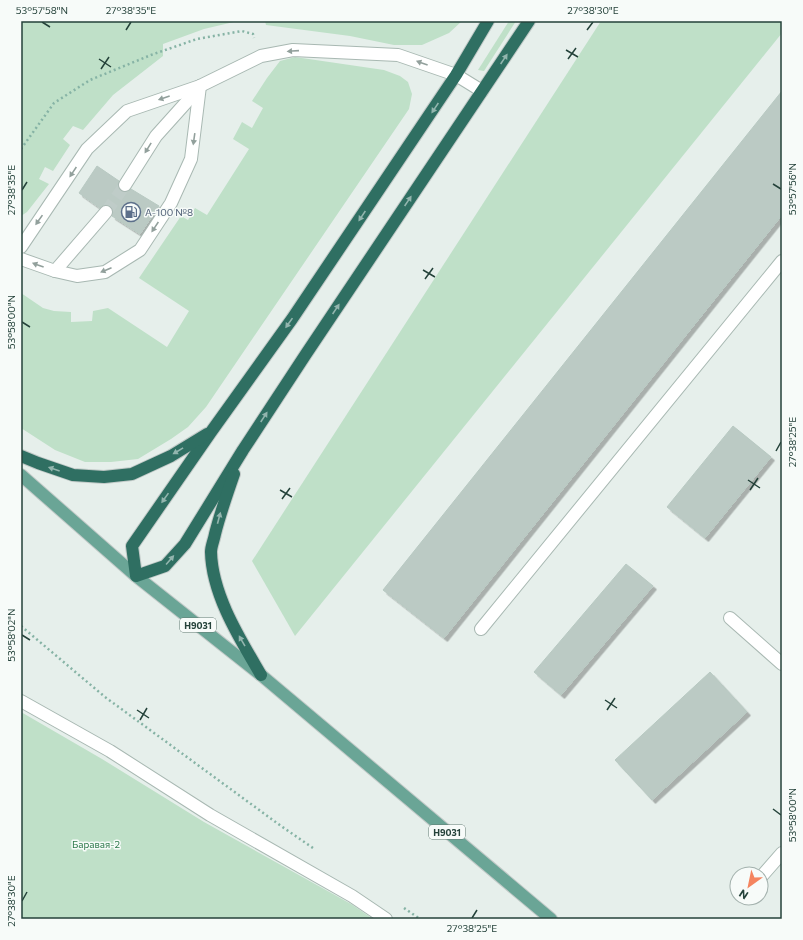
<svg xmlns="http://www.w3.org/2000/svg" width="803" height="940" font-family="Commissioner,sans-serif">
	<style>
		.green { fill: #bfe0c8 }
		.building { fill: #bbcac4; stroke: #b8c9c2; filter: url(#shadow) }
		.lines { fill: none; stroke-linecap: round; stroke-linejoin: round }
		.minor-tunnel { stroke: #bfccc8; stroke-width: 12; stroke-dasharray: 12 6; stroke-linecap: butt }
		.minor-casing { stroke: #a8b8b2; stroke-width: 14 }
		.major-casing { stroke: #c2cac8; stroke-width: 14 }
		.highway-casing { stroke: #c2cac8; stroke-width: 14 }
		.path { stroke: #86b3a5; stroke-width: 2.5; stroke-dasharray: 2 3; stroke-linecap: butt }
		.minor { stroke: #fff; stroke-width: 12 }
		.major { stroke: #6aa596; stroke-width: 12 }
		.highway { stroke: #2f6f62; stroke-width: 12 }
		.oneway { fill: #92a09c }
		.oneway2 { fill: #93b5ae }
		.ticks { fill: none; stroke: #24423a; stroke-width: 1.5 }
		.labels { text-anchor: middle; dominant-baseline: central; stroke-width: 3; stroke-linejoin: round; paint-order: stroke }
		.shield { fill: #f7fbf9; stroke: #637a73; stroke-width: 1 }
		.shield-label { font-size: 9px; font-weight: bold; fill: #24423a }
		.service-label { font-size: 10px; fill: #4e5e75; stroke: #f7fbf9; text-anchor: start }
		.park-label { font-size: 10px; fill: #2d7a4b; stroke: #f7fbf9 }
		.neatline { fill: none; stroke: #24423a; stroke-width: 1.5 }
		.ticks-label { font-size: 10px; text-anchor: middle; fill: #24423a }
	</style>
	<defs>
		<filter id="shadow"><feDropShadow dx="3.5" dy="3.5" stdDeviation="0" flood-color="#0004"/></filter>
	</defs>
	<rect width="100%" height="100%" fill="#e6efeb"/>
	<g class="green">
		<polygon points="21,21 238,21 204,29 163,44 163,56 113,95 83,130 73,126 63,139 70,145 53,171 45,167 39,179 49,184 27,212 21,216"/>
		<polygon points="265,21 462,21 449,33 422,45 394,45 350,36 266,25"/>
		<polygon points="509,21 516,21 484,71 478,70"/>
		<polygon points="601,21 782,21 782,33 295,636 252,561"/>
		<polygon points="295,57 384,70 400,76 408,82 412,94 409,109 206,407 188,427 171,439 138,459 111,462 85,462 55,450 21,428 21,293 43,308 54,311 71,312 71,322 92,321 93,311 108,308 167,347 189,311 139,278 181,216 188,220 195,208 207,215 249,149 233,139 242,122 252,128 263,108 252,101 267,78 280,61"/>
		<polygon points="21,712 102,759 204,822 351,904 373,919 21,919"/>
	</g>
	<g class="building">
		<polygon points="782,91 782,215 444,638 383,590"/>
		<polygon points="97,166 119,181 118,185 118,188 121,191 125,192 129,191 131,189 159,206 140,234 112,216 113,210 111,206 107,205 104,205 100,208 79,193"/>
		<polygon points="733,426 771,457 705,538 667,507"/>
		<polygon points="626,564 653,586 561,695 534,672"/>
		<polygon points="710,672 747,712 652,800 615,760"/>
	</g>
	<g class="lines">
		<polyline class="minor-tunnel" points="106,212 125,185"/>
		<g class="minor-casing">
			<g id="minor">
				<polyline points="125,185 156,136 200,87"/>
				<polyline points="21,247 87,149 127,111 200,86 261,56 293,50 398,55 456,75 482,91"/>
				<polyline points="21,259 55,271 77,276 105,272 140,250 171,203 191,159 200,86"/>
				<polyline points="55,271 106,212"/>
				<polyline points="730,618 782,664"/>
				<polyline points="481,629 782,261"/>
				<polyline points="21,701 110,751 210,815 352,896 386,919"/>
				<polyline points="761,877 782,853"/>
			</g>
		</g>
		<g class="major-casing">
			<polyline id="major" points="21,475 136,576 261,675 551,919"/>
		</g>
		<g class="highway-casing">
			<g id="highway">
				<polyline points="488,21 456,75 292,319 211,432 132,546 136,576 165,566 185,544 243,450 306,354 529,21"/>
				<polyline points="21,456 38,463 73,475 104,477 132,474 171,456 207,434"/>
				<path d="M234,474C227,494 220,514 215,534C214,540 211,546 211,552C212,595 240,639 261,675"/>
			</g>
		</g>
		<g class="path">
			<polyline points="21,149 54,103 90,80 151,55 197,39 242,31 253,34 254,38"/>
			<polyline points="21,626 105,697 281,826 313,848"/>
			<polyline points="404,908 420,919"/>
		</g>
		<use href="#minor" class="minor"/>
		<use href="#major" class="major"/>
		<use href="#highway" class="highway"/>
	</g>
	<defs><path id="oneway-solid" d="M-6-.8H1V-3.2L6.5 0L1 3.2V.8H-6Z"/></defs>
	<g class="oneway">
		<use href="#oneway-solid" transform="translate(293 51) rotate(176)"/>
		<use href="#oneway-solid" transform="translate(422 63) rotate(-160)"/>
		<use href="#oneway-solid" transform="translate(164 98) rotate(161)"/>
		<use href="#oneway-solid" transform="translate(194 139) rotate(98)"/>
		<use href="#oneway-solid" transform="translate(148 148) rotate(122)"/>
		<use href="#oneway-solid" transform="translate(73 172) rotate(124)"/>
		<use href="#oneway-solid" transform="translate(39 220) rotate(125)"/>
		<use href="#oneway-solid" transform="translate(155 227) rotate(124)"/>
		<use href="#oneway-solid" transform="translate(38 265) rotate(-160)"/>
		<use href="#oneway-solid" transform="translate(106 270) rotate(157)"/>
	</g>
	<g class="oneway2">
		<use href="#oneway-solid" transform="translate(504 59) rotate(-56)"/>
		<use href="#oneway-solid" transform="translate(435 108) rotate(124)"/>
		<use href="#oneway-solid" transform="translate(408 201) rotate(-56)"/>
		<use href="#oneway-solid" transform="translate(362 216) rotate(124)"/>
		<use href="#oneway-solid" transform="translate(336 309) rotate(-56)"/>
		<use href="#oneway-solid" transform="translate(289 323) rotate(125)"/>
		<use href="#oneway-solid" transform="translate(264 417) rotate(-57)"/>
		<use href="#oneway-solid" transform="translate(178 451) rotate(149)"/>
		<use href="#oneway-solid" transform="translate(54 469) rotate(-161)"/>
		<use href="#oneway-solid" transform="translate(165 498) rotate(125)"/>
		<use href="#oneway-solid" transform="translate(219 518) rotate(-75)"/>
		<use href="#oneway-solid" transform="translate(170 560) rotate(-49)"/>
		<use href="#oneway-solid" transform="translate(242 641) rotate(-120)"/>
	</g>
	<path class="ticks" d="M42,22L50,27M126,30L131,22M587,30L593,22M566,50L578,57M99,59L111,67M568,59L576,48M101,69L109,57M773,184L781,189M22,190L27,182M423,270L435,277M425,279L433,268M22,322L30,327M776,451L781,442M748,480L760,488M280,490L292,497M750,490L758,478M282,499L290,488M22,635L30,640M605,700L617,708M137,710L149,718M607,710L615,698M140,720L147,708M773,809L781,815M22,901L27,892M472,918L477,910"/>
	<defs>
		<g id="fuel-ring" transform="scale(1)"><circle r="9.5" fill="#f7fbf9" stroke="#5c6f8a" stroke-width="1.5"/><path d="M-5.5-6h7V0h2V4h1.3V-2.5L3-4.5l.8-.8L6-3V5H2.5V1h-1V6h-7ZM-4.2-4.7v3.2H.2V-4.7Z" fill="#5c6f8a"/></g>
	</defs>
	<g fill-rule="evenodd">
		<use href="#fuel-ring" x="131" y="212"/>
	</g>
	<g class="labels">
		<g class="shield">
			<rect x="180" y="618" width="36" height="14" rx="3"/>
			<rect x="429" y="825" width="36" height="14" rx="3"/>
		</g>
		<g class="shield-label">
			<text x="198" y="625">Н9031</text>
			<text x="447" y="832">Н9031</text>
		</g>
		<g class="service-label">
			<text x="145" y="212">A-100 №8</text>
		</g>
		<g class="park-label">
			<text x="96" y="844">Баравая-2</text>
		</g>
	</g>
	<rect width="803" height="940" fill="none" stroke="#f7fbf9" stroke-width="44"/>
	<g transform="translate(749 886) rotate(213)"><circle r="19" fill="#f7fbf9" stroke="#a3b1ad"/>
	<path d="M0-3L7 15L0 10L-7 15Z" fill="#f4845f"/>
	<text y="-6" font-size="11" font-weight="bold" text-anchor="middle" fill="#24423a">N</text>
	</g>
	<rect x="22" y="22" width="759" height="896" class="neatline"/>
	<g class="ticks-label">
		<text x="42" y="14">53°57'58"N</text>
		<text x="131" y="14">27°38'35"E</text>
		<text x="593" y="14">27°38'30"E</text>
		<text transform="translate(792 189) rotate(-90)" y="4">53°57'56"N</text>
		<text transform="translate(11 190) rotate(-90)" y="4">27°38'35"E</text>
		<text transform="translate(11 322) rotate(-90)" y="4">53°58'00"N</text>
		<text transform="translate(792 442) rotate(-90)" y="4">27°38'25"E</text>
		<text transform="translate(11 635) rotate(-90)" y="4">53°58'02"N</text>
		<text transform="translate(792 815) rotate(-90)" y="4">53°58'00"N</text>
		<text transform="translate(11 901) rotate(-90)" y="4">27°38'30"E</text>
		<text x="472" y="932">27°38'25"E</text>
	</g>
</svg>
